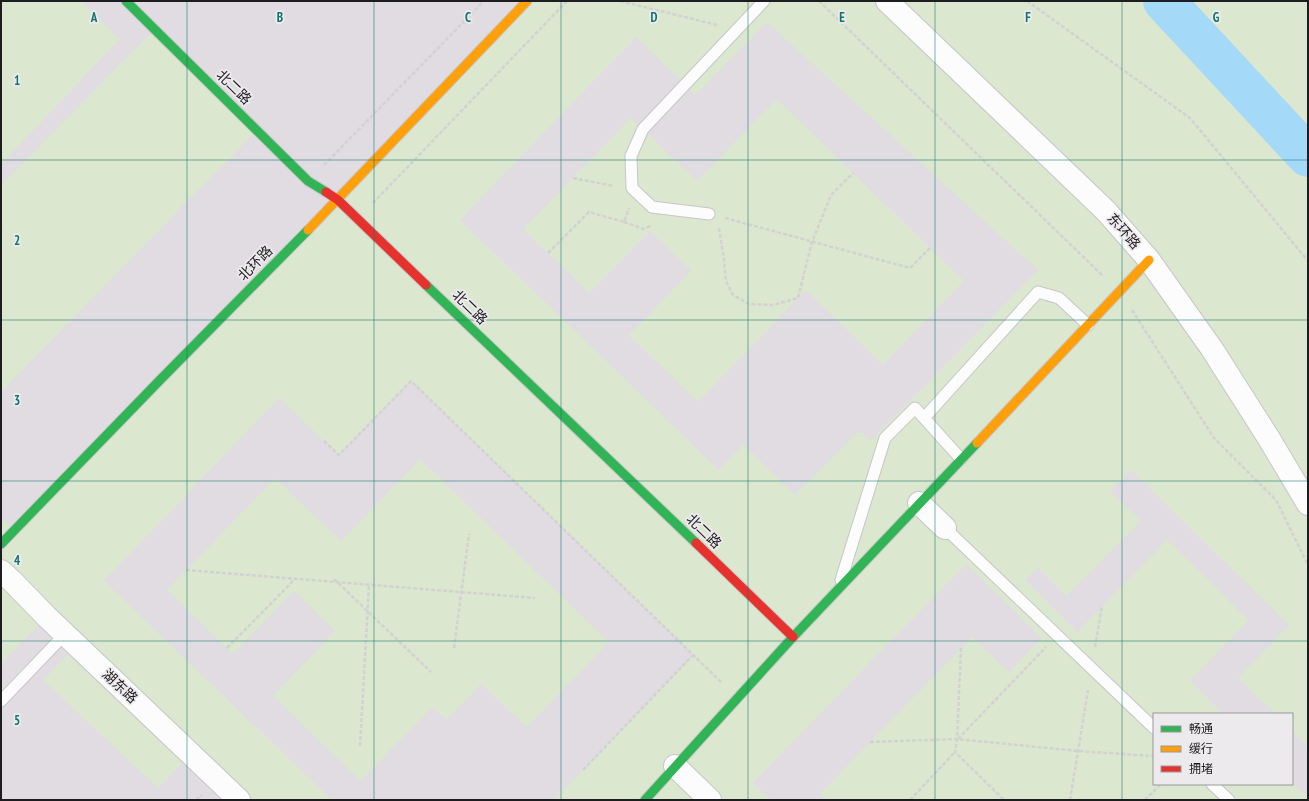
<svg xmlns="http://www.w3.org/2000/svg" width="1309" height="801" font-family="'PT Sans Narrow','Noto Sans SC',sans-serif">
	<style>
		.built { fill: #e1dce2; fill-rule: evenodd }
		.green { fill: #dbe7ce; fill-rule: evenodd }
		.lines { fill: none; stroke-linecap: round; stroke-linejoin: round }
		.river { stroke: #a4daf8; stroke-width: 42 }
		.lane-casing { stroke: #c7c6c8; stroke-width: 13 }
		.street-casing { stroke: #c7c6c8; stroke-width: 24 }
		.fast-casing { stroke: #c7c6c8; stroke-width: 11 }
		.slow-casing { stroke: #c7c6c8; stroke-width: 11 }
		.jam-casing { stroke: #c7c6c8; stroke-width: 11 }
		.path { stroke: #d2d2d3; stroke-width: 2.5; stroke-dasharray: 4 2; stroke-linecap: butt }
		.lane { stroke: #fcfcfc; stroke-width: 11 }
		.street { stroke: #fcfcfc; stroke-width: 22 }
		.fast { stroke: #30b455; stroke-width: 9 }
		.slow { stroke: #ff9f0a; stroke-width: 9 }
		.jam { stroke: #e5322d; stroke-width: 9 }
		.grid { fill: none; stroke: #0f766e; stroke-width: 1; stroke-opacity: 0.55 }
		.labels { text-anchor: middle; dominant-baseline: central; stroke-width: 3.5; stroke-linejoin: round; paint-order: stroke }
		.street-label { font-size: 14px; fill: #1d1c1e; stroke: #edeaee }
		.grid-label { font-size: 13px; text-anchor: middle; font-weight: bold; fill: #0f766e; stroke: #edeaee; stroke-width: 3.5; stroke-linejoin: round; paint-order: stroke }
	</style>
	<rect width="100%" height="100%" fill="#ecebed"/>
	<path class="built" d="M1,1H1308V800H1ZM1154,714H1292V784H1154Z"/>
	<g class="green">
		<polygon points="1,1 81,1 120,39 1,164"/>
		<path d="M527,1H1152L1308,158V747L1292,731V714H1275L1238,678L1289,625L1131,470L1110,491L1141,521L1067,596L1038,567L1025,580L1077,632L1167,540L1249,620L1190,681L1223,714H1154V784H1292V782L1308,797L1304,800H826L820,794L972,637L1009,672L1042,638L966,564L753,783L770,800H554L693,655L411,381L339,455L279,398L104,581L332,800H216L226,790L47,617L1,664V517L14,530ZM767,22L1038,270L925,386L871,440L859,431L795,495L743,444L719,470L460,220L636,37L696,95Z"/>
		<polygon points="1164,1 1308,1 1308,156"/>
		<polygon points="155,29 257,130 1,392 1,227 6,231 1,226 1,185"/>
		<polygon points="777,99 964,281 883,365 806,290 698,402 629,335 691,271 650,231 589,293 523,229 631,118 697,181"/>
		<polygon points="420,459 609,642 527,727 481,684 447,720 432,707 361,781 273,696 335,631 294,591 233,654 167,590 275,478 341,541"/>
		<polygon points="68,654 183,762 158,788 43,680"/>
	</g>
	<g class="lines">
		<polyline class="river" points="1164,1 1308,156"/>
		<g class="lane-casing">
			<g id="lane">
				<polyline points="709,214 652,207 632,188 631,156 643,129 764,1"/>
				<polyline points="924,418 1038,292 1059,298 1088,325"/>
				<polyline points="945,528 1154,728"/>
				<polyline points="841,580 885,438 915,408 961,459"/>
				<polyline points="1,701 65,634"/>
				<polyline points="1212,784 1229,800"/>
			</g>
		</g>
		<g class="street-casing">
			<g id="street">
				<polyline points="887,1 1106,211 1149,260 1212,349 1268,437 1308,504"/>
				<polyline points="919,503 945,528"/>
				<polyline points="1,571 12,581 47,617 239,800"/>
				<polyline points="675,766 710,800"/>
			</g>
		</g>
		<g class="fast-casing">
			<g id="fast">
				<polyline points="126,1 308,181 326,192"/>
				<polyline points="426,285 696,543"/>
				<polyline points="1,544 160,380 308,230"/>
				<polyline points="645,800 793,637 977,443"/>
			</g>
		</g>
		<g class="slow-casing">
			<g id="slow">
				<polyline points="308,230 527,1"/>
				<polyline points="977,443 1149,260"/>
			</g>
		</g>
		<g class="jam-casing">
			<g id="jam">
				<polyline points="326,192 338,200 426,285"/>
				<polyline points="696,543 793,637"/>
			</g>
		</g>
		<g class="path">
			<polyline points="620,1 717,25"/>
			<polyline points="819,1 1103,276"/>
			<polyline points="1027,1 1190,118 1308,261"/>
			<polyline points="324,165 484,1"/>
			<polyline points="573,178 614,186"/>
			<polyline points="373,203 567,1"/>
			<polyline points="725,218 910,268 930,248"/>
			<polyline points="624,222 644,229 652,225"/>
			<polyline points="719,228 724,260 726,281 733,295 749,304 773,305 798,298 812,242 831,195 853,173"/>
			<polyline points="548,253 589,212 624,222 629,208"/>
			<polyline points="1132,310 1214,438 1276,500 1308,565"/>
			<polyline points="324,441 339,455 411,381 721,682"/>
			<polyline points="186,570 535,598"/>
			<polyline points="334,579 431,672"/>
			<polyline points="1095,647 1102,606"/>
			<polyline points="227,648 295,579"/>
			<polyline points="454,648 469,534"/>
			<polyline points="961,648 957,739 955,752 1004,800"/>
			<polyline points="958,739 1046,647"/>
			<polyline points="870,742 957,739 1078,751 1154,756"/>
			<polyline points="360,746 369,585"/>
			<polyline points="583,770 693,655"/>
			<polyline points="196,800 202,795"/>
			<polyline points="910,800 955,752"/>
			<polyline points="1070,800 1088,690"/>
			<polyline points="1145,800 1161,784"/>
		</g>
		<use href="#lane" class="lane"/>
		<use href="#street" class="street"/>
		<use href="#fast" class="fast"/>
		<use href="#slow" class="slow"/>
		<use href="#jam" class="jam"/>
	</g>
	<path class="grid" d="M187,1V800M374,1V800M561,1V800M748,1V800M935,1V800M1122,1V800M1,160H1308M1,320H1308M1,481H1308M1,641H1308"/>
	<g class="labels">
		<g class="street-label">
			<text transform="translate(234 87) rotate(44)">北二路</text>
			<text transform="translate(1124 231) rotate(49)">东环路</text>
			<text transform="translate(255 263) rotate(-45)">北环路</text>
			<text transform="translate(470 307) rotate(44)">北二路</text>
			<text transform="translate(704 531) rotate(44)">北二路</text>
			<text transform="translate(120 686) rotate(43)">湖东路</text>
		</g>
	</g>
	<g class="grid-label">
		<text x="94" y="22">A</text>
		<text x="280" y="22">B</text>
		<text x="468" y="22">C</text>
		<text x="654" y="22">D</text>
		<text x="842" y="22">E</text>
		<text x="1028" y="22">F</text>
		<text x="1216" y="22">G</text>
		<text x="17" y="85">1</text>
		<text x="17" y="245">2</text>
		<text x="17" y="405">3</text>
		<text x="17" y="565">4</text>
		<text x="17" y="725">5</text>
	</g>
	<rect width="1309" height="801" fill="none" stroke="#1d1c1e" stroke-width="4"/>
	<rect x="1153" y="713" width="140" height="72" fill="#edeaee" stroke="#9a989b"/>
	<rect x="1161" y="726" width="20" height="6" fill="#30b455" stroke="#9a989b"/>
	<text x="1189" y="733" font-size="12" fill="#1d1c1e">畅通</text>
	<rect x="1161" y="746" width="20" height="6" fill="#ff9f0a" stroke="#9a989b"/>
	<text x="1189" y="753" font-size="12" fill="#1d1c1e">缓行</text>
	<rect x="1161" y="766" width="20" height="6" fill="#e5322d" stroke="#9a989b"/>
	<text x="1189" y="773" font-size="12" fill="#1d1c1e">拥堵</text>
</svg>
